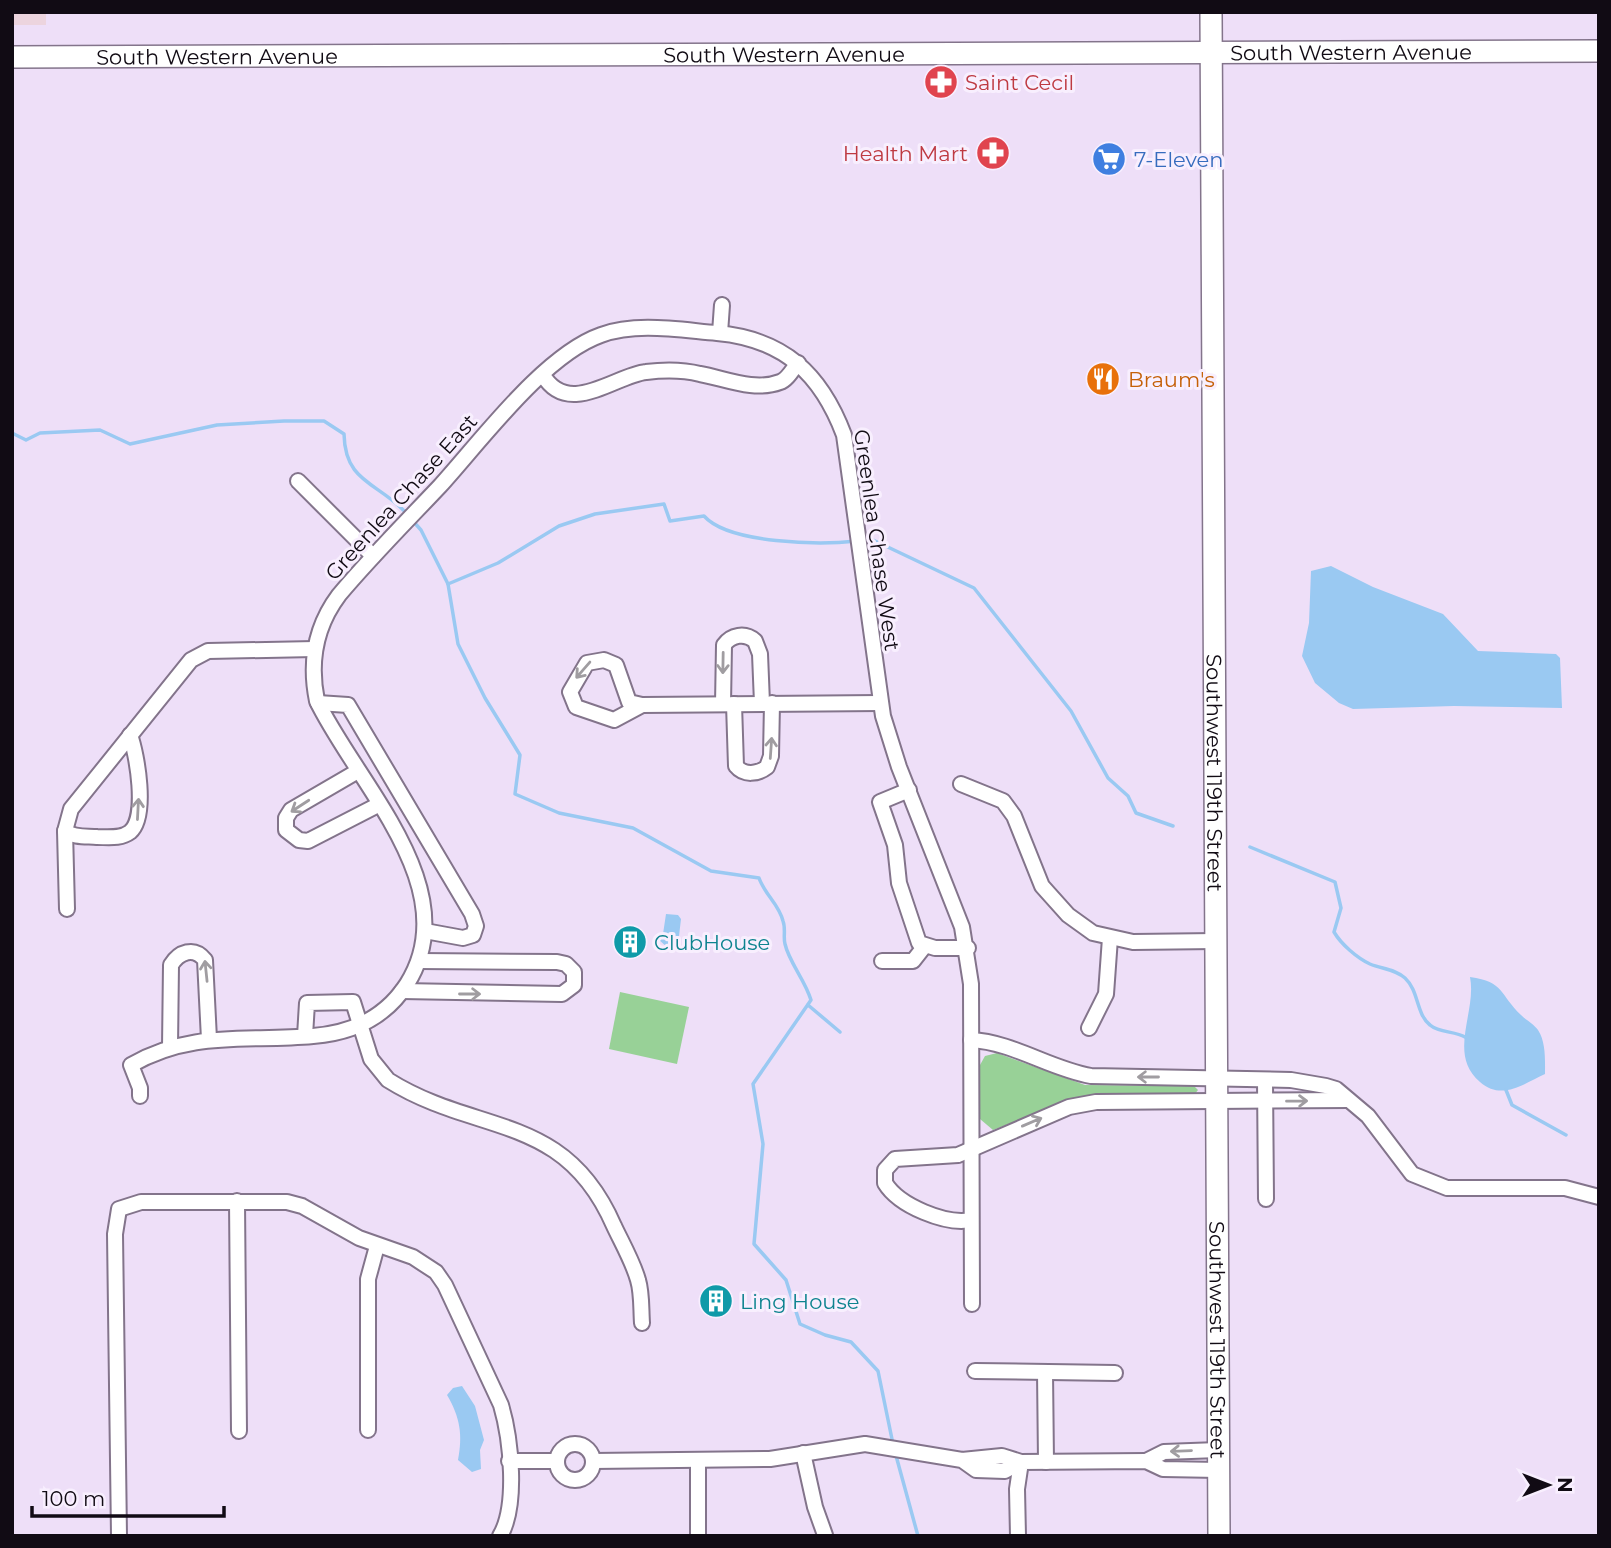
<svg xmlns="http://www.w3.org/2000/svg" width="1611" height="1548" font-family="Montserrat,sans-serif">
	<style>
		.education { fill: #ecd4de }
		.green { fill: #98d197 }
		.water { fill: #9ac9f2 }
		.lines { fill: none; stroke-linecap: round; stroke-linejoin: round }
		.stream { stroke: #9ac9f2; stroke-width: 3.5 }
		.street-casing { stroke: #83748b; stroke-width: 18 }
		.secondary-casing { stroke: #83748b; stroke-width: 24 }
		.street { stroke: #fff; stroke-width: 14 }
		.secondary { stroke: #fff; stroke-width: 21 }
		.oneway { stroke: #a09da1 }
		.labels { text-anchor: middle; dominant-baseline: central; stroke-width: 6; stroke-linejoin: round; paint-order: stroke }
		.street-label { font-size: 21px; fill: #110b14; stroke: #f8effe }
		.health-label { font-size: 21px; fill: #be3a42; stroke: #f8effe; text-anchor: start }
		.shop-label { font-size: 21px; fill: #366cbe; stroke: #f8effe; text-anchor: start }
		.food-label { font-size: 21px; fill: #c56008; stroke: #f8effe; text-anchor: start }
		.culture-label { font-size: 21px; fill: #0d838f; stroke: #f8effe; text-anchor: start }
	</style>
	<rect width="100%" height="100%" fill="#eedff8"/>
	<rect class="education" x="12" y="12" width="34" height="13"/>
	<g class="green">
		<polygon points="620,992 689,1007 677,1064 609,1049"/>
		<polygon points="997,1053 1085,1085 1194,1086 1198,1090 1194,1095 1085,1097 1067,1101 993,1130 980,1119 980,1065 985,1056"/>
	</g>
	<g class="water">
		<polygon points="1331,566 1373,587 1443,614 1478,651 1556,654 1560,658 1562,708 1454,706 1353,709 1339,703 1315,683 1302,656 1309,623 1311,571"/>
		<polygon points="666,914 678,915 681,919 679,936 668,948 658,939 663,934"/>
		<path d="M1470,977C1505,982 1499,994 1521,1015C1526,1020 1534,1024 1538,1030C1546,1042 1545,1060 1545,1074C1523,1084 1502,1101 1480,1082C1447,1054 1477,1012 1470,977Z"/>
		<path d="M462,1386L475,1406L484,1440L480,1450L481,1469L472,1472L458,1460C463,1435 460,1417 447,1395L453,1388Z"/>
	</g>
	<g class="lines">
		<g class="stream">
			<path d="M12,433L26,440L40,433L100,430L130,444L217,425L284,421H324L344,434C345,484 379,482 407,514"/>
			<path d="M412,520L421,530L448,584L458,644L485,698L520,755L515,794L559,813L633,828L711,871L759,878C765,895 779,904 783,921C786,929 783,937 785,944C789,962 805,980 811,1000L753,1084L763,1144L754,1244L786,1280L800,1324L825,1335L851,1342L878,1371L893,1444"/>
			<polyline points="864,541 873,540 974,588 1071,711 1108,778 1128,796 1136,813 1173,826"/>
			<path d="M448,584L498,563L559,526L595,514L664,504L670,521L704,516C729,544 820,545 857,541"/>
			<path d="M1250,847L1335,882L1341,908L1334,932C1341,944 1357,958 1370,964C1382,969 1395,969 1405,978C1419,991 1416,1014 1430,1025C1439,1033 1455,1031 1465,1037"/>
			<polyline points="808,1005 840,1032"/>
			<polyline points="1506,1090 1512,1105 1566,1135"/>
			<polyline points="895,1452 918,1536"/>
		</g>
		<g class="street-casing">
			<g id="street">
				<polyline points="720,333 722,305"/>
				<path d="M543,375C568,418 616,375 646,372C662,370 684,370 700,374C724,378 754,392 780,382C787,380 793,369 798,363"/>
				<polyline points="298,481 373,556"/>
				<polyline points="318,703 348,705 472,914 476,926 473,935 463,938 425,931"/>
				<path d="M723,704L724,645C731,635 745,632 755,641L760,654L762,703"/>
				<path d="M734,704L736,766C744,776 758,774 767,767L771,756L772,703"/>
				<polyline points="642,705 614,720 576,707 570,692 587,663 604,660 616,665 629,702 642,705 880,703"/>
				<polyline points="358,771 291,810 286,818 286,830 299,840 308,841 378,805"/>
				<polyline points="961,784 1003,801 1014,816 1042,886 1068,915 1093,933 1133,942 1216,941"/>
				<polyline points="909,790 880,802 895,845 899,883 919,943 935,948 968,948"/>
				<path d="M65,831C74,838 87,836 97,837C108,837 121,839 130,832C148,817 137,754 130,735"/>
				<polyline points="67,909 65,831 71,809 191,660 208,651 315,649"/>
				<polyline points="882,961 913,961 924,947"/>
				<polyline points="402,991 562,994 574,985 574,972 566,964 557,962 419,961"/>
				<polyline points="1089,1028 1106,994 1110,938"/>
				<path d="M305,1036L307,1003L353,1002L371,1059L388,1080C477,1136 564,1111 614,1226C622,1243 633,1262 638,1280C642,1293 641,1309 642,1323"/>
				<path d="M971,1040C1013,1042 1050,1069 1091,1076L1291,1080L1326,1086L1336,1089L1368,1116L1412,1174L1447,1188H1565L1599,1197"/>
				<path d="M170,1047L171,965C179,952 194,946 205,960L209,1039"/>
				<polyline points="1265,1081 1266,1199"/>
				<path d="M140,1096V1088L131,1065C192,1030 247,1042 313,1036C352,1033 385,1018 407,984C467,889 357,784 317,701C309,662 315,627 339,595C371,557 406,522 440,486C481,441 544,355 601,335C636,322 680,330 717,333C784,339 821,374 844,435L883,716L899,767L962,927L971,984L972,1304"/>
				<polyline points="237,1201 239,1431"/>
				<path d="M971,1220C946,1225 899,1206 885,1183V1170L895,1159L958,1155L1069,1107L1096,1102L1348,1100"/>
				<polyline points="975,1371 1115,1373"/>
				<polyline points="1045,1372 1046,1462"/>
				<polyline points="368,1430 368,1279 377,1246"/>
				<circle cx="575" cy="1462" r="18"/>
				<polyline points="803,1453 815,1507 825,1535"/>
				<polyline points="509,1461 557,1461"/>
				<polyline points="593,1461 770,1459 865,1444 962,1460 976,1470 1005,1471 1021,1462 1002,1456 962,1460"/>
				<polyline points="698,1461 698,1536"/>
				<polyline points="1146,1461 1164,1452 1218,1450"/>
				<path d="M119,1536L115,1234L119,1209L141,1202H287L302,1206L359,1238L413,1257L436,1272L445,1285L501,1405C511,1439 518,1506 500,1536"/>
				<polyline points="1018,1536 1017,1489 1021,1462 1146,1461 1163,1469 1219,1470"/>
			</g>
		</g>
		<g class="secondary-casing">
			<g id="secondary">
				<path id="s1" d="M1211,12L1219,1536"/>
				<path id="s2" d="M12,57L1599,51"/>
			</g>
		</g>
		<use href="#street" class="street"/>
		<use href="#secondary" class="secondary"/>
	</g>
	<defs><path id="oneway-shaft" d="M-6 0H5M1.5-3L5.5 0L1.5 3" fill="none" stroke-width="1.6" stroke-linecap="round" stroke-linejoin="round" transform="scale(1.75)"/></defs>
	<g class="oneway">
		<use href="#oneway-shaft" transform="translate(723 663) rotate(91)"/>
		<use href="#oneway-shaft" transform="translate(583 670) rotate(131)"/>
		<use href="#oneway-shaft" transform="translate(771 748) rotate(-86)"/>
		<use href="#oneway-shaft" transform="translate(300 806) rotate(147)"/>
		<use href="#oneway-shaft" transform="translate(138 809) rotate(-87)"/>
		<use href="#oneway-shaft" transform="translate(206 971) rotate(-96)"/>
		<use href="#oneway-shaft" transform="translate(470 994)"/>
		<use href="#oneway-shaft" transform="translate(1148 1077) rotate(180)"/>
		<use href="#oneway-shaft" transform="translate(1297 1101) rotate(-1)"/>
		<use href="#oneway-shaft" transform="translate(1032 1122) rotate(-23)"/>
		<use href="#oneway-shaft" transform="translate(1181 1451) rotate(178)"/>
	</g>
	<defs>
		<g id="pharmacy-disc" transform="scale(1.75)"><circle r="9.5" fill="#e0444e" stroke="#f8effe"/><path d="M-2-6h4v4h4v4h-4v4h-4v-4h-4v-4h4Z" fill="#fff"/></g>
		<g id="supermarket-disc" transform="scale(1.75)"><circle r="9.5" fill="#3f7fe0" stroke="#f8effe"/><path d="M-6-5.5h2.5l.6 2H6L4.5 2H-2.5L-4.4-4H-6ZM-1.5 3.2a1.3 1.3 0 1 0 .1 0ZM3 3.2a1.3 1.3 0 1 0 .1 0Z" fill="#fff"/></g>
		<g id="restaurant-disc" transform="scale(1.75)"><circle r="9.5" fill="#e8710a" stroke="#f8effe"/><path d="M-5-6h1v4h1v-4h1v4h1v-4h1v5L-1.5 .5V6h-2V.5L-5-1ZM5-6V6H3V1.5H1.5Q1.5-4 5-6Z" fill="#fff"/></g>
		<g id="building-disc" transform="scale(1.75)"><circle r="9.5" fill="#0f9aa8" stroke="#f8effe"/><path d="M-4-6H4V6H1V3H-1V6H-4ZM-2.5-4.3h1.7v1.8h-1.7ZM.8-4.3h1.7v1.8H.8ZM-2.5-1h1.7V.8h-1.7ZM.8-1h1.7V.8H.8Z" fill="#fff"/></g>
	</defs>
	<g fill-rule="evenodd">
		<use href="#pharmacy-disc" x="941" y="82"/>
		<use href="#pharmacy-disc" x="993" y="153"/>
		<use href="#supermarket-disc" x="1109" y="159"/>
		<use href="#restaurant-disc" x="1103" y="379"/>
		<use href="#building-disc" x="630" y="942"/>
		<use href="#building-disc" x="716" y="1301"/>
	</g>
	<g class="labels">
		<g class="street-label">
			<text stroke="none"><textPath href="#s2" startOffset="1339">South Western Avenue</textPath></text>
			<text stroke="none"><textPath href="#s2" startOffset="772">South Western Avenue</textPath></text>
			<text stroke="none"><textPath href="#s2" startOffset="205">South Western Avenue</textPath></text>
			<text transform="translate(401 497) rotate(-48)">Greenlea Chase East</text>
			<text transform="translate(877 540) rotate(82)">Greenlea Chase West</text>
			<text stroke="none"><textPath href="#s1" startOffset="761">Southwest 119th Street</textPath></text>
			<text stroke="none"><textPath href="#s1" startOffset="1328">Southwest 119th Street</textPath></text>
		</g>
		<g class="health-label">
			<text x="965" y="82">Saint Cecil</text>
			<text x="968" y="153" text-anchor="end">Health Mart</text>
		</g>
		<g class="shop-label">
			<text x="1134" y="159">7-Eleven</text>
		</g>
		<g class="food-label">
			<text x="1128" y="379">Braum's</text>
		</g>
		<g class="culture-label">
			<text x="654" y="942">ClubHouse</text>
			<text x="740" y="1301">Ling House</text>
		</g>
	</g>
	<rect width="1611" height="1548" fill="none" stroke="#110b14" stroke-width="28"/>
	<g transform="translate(1548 1485) rotate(90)" stroke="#f8effe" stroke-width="5" paint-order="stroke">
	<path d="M0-5L12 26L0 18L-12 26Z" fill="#110b14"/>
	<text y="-10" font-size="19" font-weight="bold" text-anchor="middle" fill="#110b14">N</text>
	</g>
	<path d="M32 1506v10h192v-10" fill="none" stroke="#110b14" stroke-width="3.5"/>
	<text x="42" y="1506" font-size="21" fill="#110b14" stroke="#f8effe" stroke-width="5" paint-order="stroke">100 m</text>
</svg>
